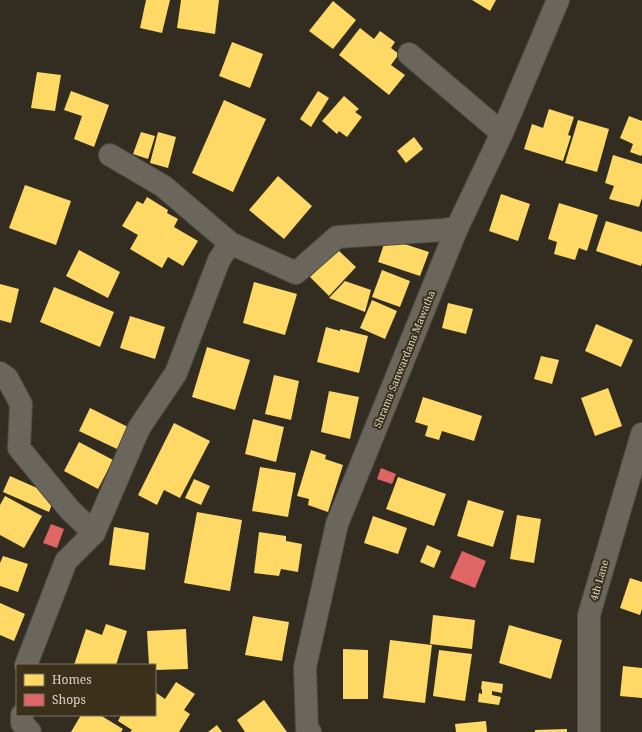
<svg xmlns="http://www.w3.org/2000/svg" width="642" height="732" font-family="'Noto Serif',serif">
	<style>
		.homes { fill: #ffd966 }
		.shops { fill: #e06666 }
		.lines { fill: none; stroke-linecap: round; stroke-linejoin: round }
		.minor-casing { stroke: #504b41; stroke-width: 24 }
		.minor { stroke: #6b665c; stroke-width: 22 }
		.labels { text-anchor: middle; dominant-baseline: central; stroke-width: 4; stroke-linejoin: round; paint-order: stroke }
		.street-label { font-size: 10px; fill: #ddd7c9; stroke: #3b3019 }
	</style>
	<rect width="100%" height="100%" fill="#332d21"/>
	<g class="homes">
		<polygon points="146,0 170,0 162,33 140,28"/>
		<polygon points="181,0 219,0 215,34 177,28"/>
		<polygon points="472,0 496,0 490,11"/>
		<polygon points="333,1 356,20 333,49 309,31"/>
		<polygon points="360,28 374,39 380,31 395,42 391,48 399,54 391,65 405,75 389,95 339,55"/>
		<polygon points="232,42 263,54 250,88 219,76"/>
		<polygon points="37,72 61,75 55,111 31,108"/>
		<polygon points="71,91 109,105 94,147 74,139 82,116 64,110"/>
		<polygon points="318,91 329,98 311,127 300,119"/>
		<polygon points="344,96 359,109 355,112 362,117 347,137 339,131 337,134 322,121"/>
		<polygon points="224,100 266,119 233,192 192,173"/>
		<polygon points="549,109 574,117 568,135 571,136 563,161 524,149 532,124 543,128"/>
		<polygon points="629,116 642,121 642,154 641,156 630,152 633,144 620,138"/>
		<polygon points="578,120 609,129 597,172 565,163"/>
		<polygon points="141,132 155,136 148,159 133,154"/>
		<polygon points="158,132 176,137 168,168 150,163"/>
		<polygon points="414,137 423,149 406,163 397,151"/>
		<polygon points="613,155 642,164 642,198 639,207 609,199 614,186 605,183"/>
		<polygon points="278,176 312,206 284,239 249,210"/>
		<polygon points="25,185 71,201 56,245 9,228"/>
		<polygon points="501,194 530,204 518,241 489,231"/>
		<polygon points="147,197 168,210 167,213 178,219 174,227 198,241 183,266 168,257 162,268 130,249 138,235 122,226 137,201 143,204"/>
		<polygon points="559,203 598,215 587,251 579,248 575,260 554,254 557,242 548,239"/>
		<polygon points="606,221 642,232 642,263 641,266 596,251"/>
		<polygon points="386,238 429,252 420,276 378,262"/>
		<polygon points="337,249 356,267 329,296 310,277"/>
		<polygon points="79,250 120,272 108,298 66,276"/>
		<polygon points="382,270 410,281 400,307 372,297"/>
		<polygon points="345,281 371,290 365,312 329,298"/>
		<polygon points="254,282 297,294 285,335 243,323"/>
		<polygon points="0,284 19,289 11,323 0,320"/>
		<polygon points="54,287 114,312 100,347 40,322"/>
		<polygon points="372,300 397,311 385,339 360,328"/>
		<polygon points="448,303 473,309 466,334 442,328"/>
		<polygon points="130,316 165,327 155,359 120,348"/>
		<polygon points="596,324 633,340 621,367 585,351"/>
		<polygon points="326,327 340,331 340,329 368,336 359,373 317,362"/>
		<polygon points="207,347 250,360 235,410 192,397"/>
		<polygon points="541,356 559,360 552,384 534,379"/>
		<polygon points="274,375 299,381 291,420 265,414"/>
		<polygon points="608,388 622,426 595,436 581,398"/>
		<polygon points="329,391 359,397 350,439 321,432"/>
		<polygon points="423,397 482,416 474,441 442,431 439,440 425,436 428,426 415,422"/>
		<polygon points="90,408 128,427 117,449 79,431"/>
		<polygon points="253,419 284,427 276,462 245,454"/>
		<polygon points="174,423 210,441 180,498 164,490 157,505 138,495"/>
		<polygon points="79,442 113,460 98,489 64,471"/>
		<polygon points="311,450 326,455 325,459 343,465 328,512 308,505 309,499 297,496"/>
		<polygon points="260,467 296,473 288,517 252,511"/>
		<polygon points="10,476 55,496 49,512 3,492"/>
		<polygon points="398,477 446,494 434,526 386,509"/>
		<polygon points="194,479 210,486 201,505 185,498"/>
		<polygon points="5,496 42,516 24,548 0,535 0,505"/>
		<polygon points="468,500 504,511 493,547 457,536"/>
		<polygon points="197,512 242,520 230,591 184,583"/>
		<polygon points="517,515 541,519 534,563 510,559"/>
		<polygon points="373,516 407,528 398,554 364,543"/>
		<polygon points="114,527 149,533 145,570 109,565"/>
		<polygon points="259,532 286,536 286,541 302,544 298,572 281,569 279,576 254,573"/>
		<polygon points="427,545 441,551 434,568 420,562"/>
		<polygon points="3,556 28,564 18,592 0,586 0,563"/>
		<polygon points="630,578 642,582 642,609 640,615 620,608"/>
		<polygon points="0,603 25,614 14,641 0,635"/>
		<polygon points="433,615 475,620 472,649 430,644"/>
		<polygon points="253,616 289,622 282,661 245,655"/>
		<polygon points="106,624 127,631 116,665 74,665 86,629 102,635"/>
		<polygon points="509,625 562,640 551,679 499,663"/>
		<polygon points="186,629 188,669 155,670 155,665 149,665 147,631"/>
		<polygon points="390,640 432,645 425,703 383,698"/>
		<polygon points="343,649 368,650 368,699 343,699"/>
		<polygon points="439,650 472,654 465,701 433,696"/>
		<polygon points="623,666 642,668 642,698 620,696"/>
		<polygon points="482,681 503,684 502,693 492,691 492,695 501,697 499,705 478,702 479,693 482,694 482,689 481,689"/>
		<polygon points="176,682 195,694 184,710 190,714 179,732 130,732 132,730 118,721 121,715 155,715 155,692 165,699"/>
		<polygon points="264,700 287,732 245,732 237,720"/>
		<polygon points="81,715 100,715 123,729 121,732 71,732"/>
		<polygon points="486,721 487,732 456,732 455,724"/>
		<polygon points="217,725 222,732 208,732"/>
		<polygon points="567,729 567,732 535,732 535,730"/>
	</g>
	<g class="shops">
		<polygon points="381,468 396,474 392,484 377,479"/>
		<polygon points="51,524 64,529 57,548 43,543"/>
		<polygon points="462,551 486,561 475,588 450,578"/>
	</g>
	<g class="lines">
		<g class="minor-casing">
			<g id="minor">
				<polyline points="409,54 502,133"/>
				<polyline points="110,155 163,186 230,243 296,273 337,237 443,230 457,228"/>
				<polyline points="0,373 7,378 21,404 19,448 70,510 94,533"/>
				<polyline points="26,665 66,561 94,533 139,428 176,373 219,260 230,243"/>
				<polyline points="22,715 22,723 30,732"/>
				<polyline points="310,732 307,729 305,667 337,524 457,228 502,133 558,0"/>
				<polyline points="589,732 589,615 642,434"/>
			</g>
		</g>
		<use href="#minor" class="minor"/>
	</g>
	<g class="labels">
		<g class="street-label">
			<text transform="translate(404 359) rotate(-68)">Shrama Sanwardana Mawatha</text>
			<text transform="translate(599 580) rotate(-74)">4th Lane</text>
		</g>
	</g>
	<rect x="16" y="664" width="140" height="52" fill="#3b3019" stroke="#7c735f"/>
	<rect x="24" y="674" width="20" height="12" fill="#ffd966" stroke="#7c735f"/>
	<text x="52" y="684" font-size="12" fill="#ddd7c9">Homes</text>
	<rect x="24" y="694" width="20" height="12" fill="#e06666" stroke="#7c735f"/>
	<text x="52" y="704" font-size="12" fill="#ddd7c9">Shops</text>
</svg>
